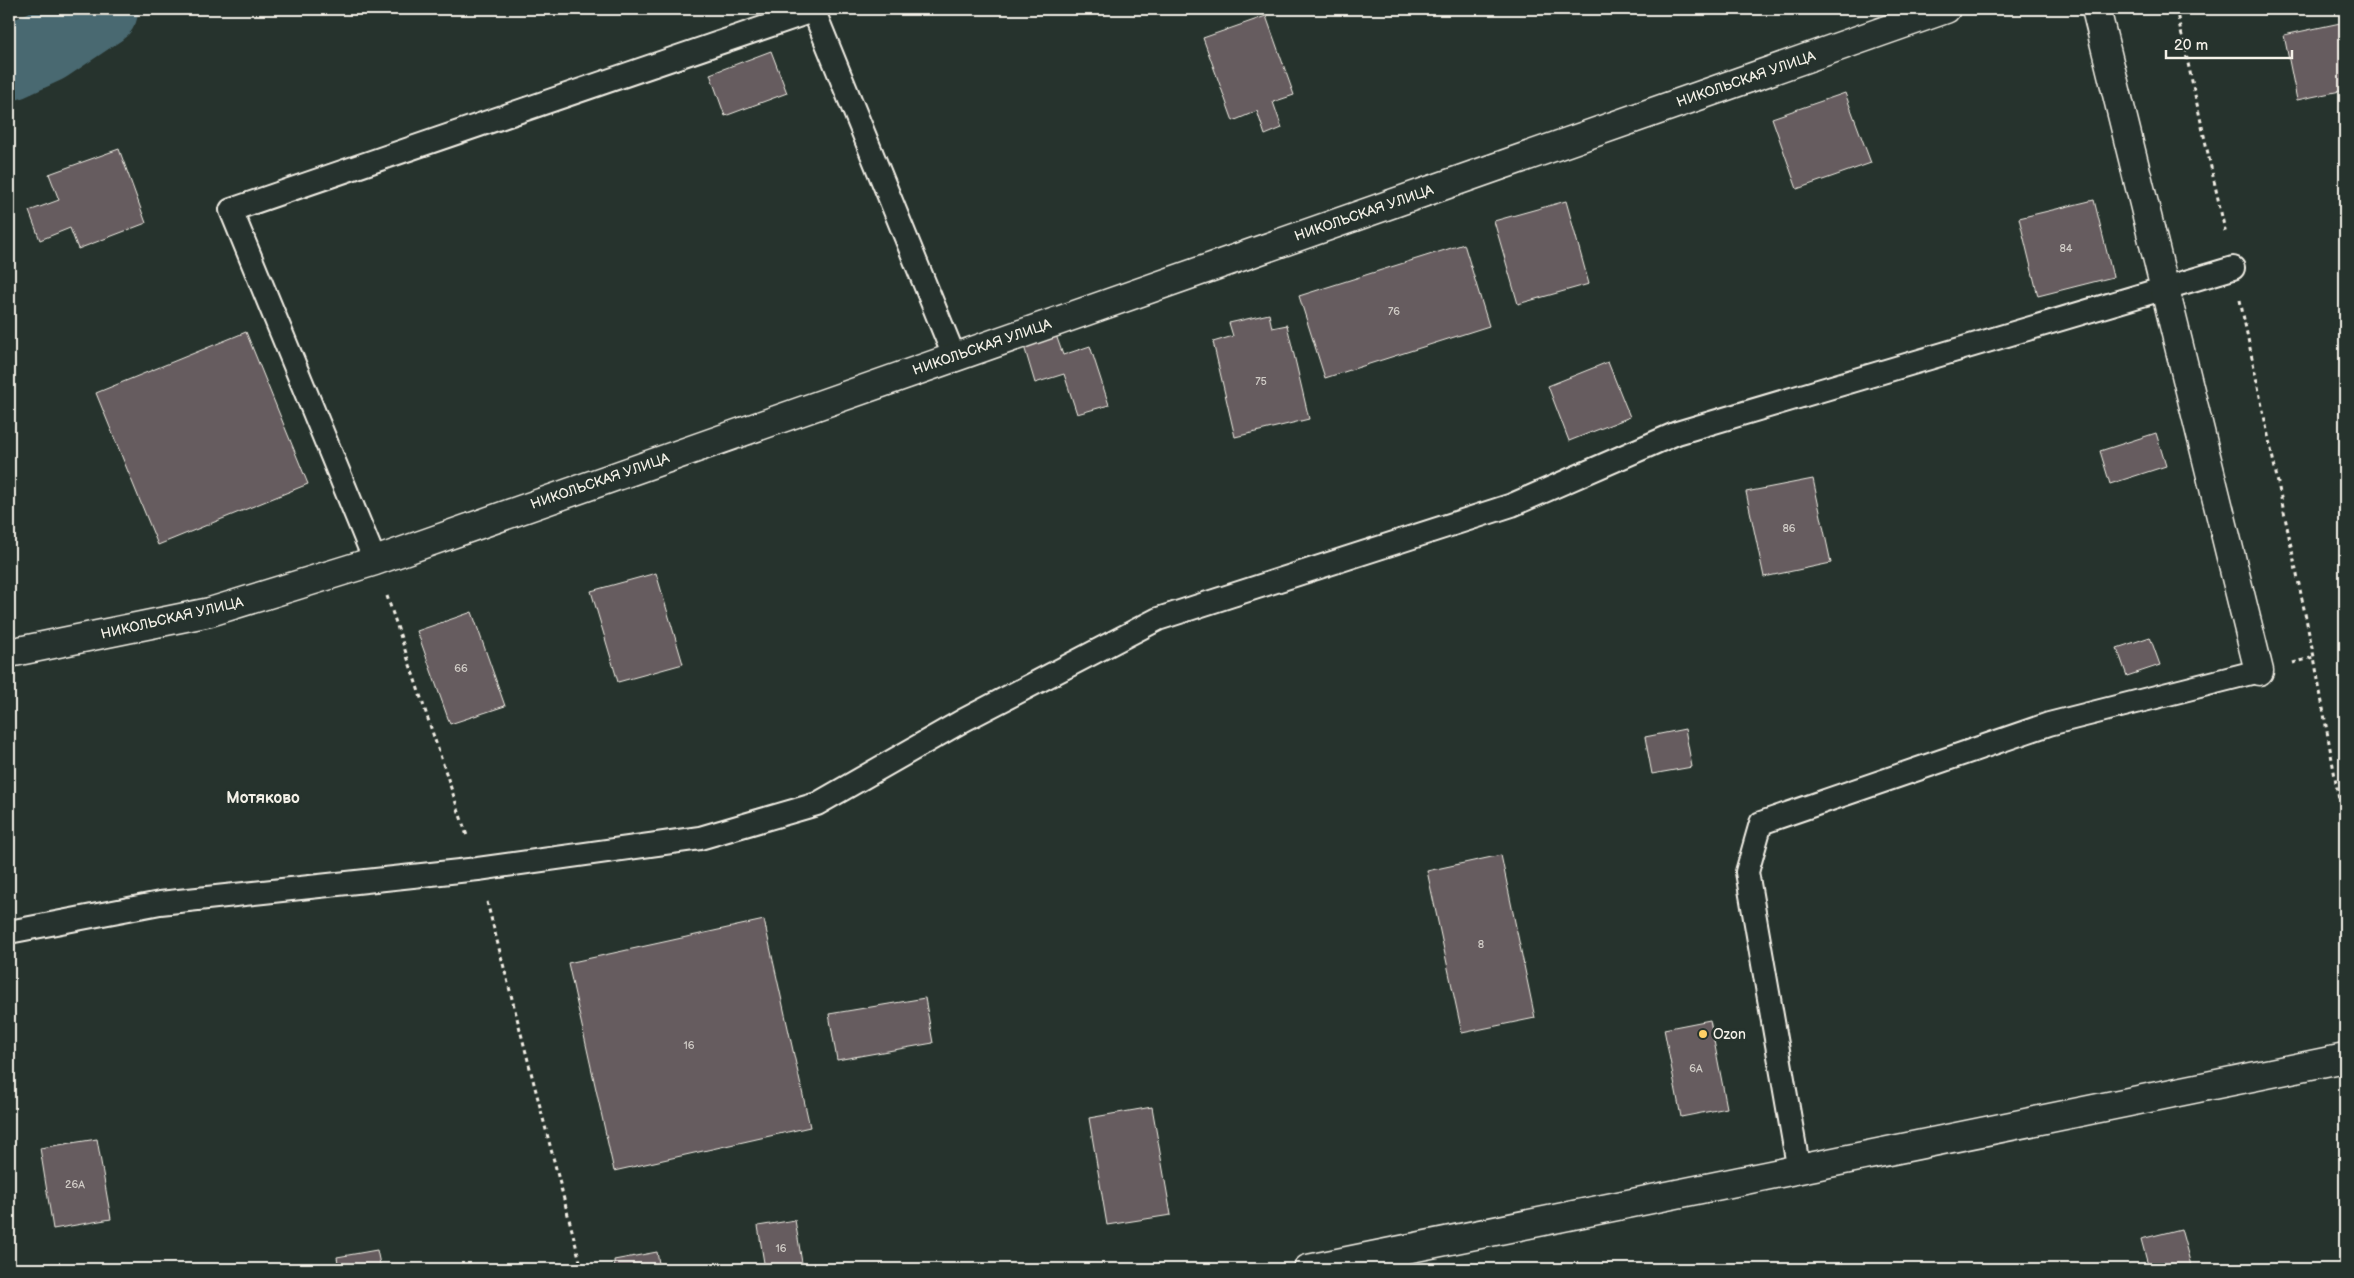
<svg xmlns="http://www.w3.org/2000/svg" width="2354" height="1278" font-family="'Balsamiq Sans',sans-serif">
	<style>
		.lines { fill: none; stroke-linecap: round; stroke-linejoin: round }
		.river { stroke: #4a6971; stroke-width: 75 }
		.building { fill: #665c5f; stroke: #f4f1e8 }
		.service-casing { stroke: #f4f1e8; stroke-width: 26 }
		.minor-casing { stroke: #f4f1e8; stroke-width: 31 }
		.secondary-casing { stroke: #f4f1e8; stroke-width: 31 }
		.path { stroke: #f4f1e8; stroke-width: 3; stroke-dasharray: 4 4; stroke-linecap: butt }
		.service { stroke: #26332d; stroke-width: 22 }
		.minor { stroke: #26332d; stroke-width: 28 }
		.secondary { stroke: #26332d; stroke-width: 28 }
		.poi-dot { fill: #ffd166; stroke: #26332d; stroke-width: 2 }
		.labels { text-anchor: middle; dominant-baseline: central; stroke-width: 5; stroke-linejoin: round; paint-order: stroke }
		.number-label { font-size: 11px; fill: #d0ccc6 }
		.street-label { font-size: 14px; fill: #f4f1e8; stroke: #26332d }
		.poi-label { font-size: 14px; fill: #f4f1e8; stroke: #26332d; text-anchor: start }
		.quarter-label { font-size: 16px; font-weight: bold; fill: #f4f1e8; stroke: #26332d }
	</style>
	<rect width="100%" height="100%" fill="#26332d"/>
	<filter id="ink" filterUnits="userSpaceOnUse"><feTurbulence type="fractalNoise" baseFrequency=".02" numOctaves="2"/><feDisplacementMap in="SourceGraphic" scale="10" xChannelSelector="R" yChannelSelector="G"/><feConvolveMatrix kernelMatrix="1 2 1 2 8 2 1 2 1" color-interpolation-filters="sRGB"/></filter>
	<g filter="url(#ink)">
		<g class="lines">
			<polyline class="river" points="9,63 46,46 101,9"/>
		</g>
		<g class="building">
			<polygon points="1266,16 1294,95 1273,102 1282,128 1265,135 1257,111 1233,121 1203,38"/>
			<polygon points="2345,22 2345,90 2297,100 2284,35"/>
			<polygon points="771,51 787,93 725,116 710,74"/>
			<polygon points="1845,93 1871,163 1797,189 1772,118"/>
			<polygon points="119,149 146,223 78,249 70,228 40,240 29,211 59,200 49,174"/>
			<polygon points="2094,200 2113,277 2038,296 2019,218"/>
			<polygon points="1566,201 1589,284 1518,304 1494,221"/>
			<polygon points="1464,244 1489,326 1325,378 1299,296"/>
			<polygon points="1269,314 1272,328 1287,325 1309,419 1235,437 1213,342 1233,336 1229,323"/>
			<polygon points="246,332 308,484 158,545 96,393"/>
			<polygon points="1056,335 1063,355 1090,346 1109,405 1077,414 1064,374 1035,383 1024,346"/>
			<polygon points="1608,362 1630,417 1569,441 1548,386"/>
			<polygon points="2156,433 2166,466 2110,484 2100,451"/>
			<polygon points="1813,479 1831,563 1764,577 1746,492"/>
			<polygon points="656,573 683,664 618,682 591,591"/>
			<polygon points="472,612 505,706 450,724 417,631"/>
			<polygon points="2150,637 2160,665 2127,676 2117,648"/>
			<polygon points="1685,729 1692,767 1652,774 1645,737"/>
			<polygon points="1501,855 1535,1018 1462,1033 1427,871"/>
			<polygon points="764,920 810,1127 614,1171 568,963"/>
			<polygon points="925,998 933,1043 837,1060 829,1014"/>
			<polygon points="1710,1020 1727,1108 1681,1117 1664,1029"/>
			<polygon points="1152,1107 1171,1215 1107,1225 1089,1118"/>
			<polygon points="97,1139 111,1219 53,1229 40,1148"/>
			<polygon points="795,1220 803,1269 765,1269 758,1226"/>
			<polygon points="2181,1229 2192,1269 2149,1269 2141,1239"/>
			<polygon points="377,1250 381,1269 339,1269 337,1257"/>
			<polygon points="657,1252 660,1269 615,1269 614,1260"/>
			<polygon points="528,1265 528,1269 504,1269"/>
		</g>
		<g class="lines">
			<g class="service-casing">
				<g id="service">
					<polyline points="813,9 954,356"/>
					<polyline points="375,561 231,210 818,9"/>
					<polyline points="9,932 160,903 478,869 700,838 817,804 964,720 1158,619 1512,505 1677,433 2233,268"/>
					<polyline points="1799,1171 1747,872 1761,823 2049,724 2259,671"/>
				</g>
			</g>
			<g class="minor-casing">
				<g id="minor">
					<polyline points="2096,9 2259,671"/>
					<polyline points="9,653 210,612 375,561 1946,9"/>
				</g>
			</g>
			<g class="secondary-casing">
				<polyline id="secondary" points="1308,1269 2345,1058"/>
			</g>
			<g class="path">
				<polyline points="2176,9 2226,235"/>
				<polyline points="2240,300 2314,657 2345,834"/>
				<polyline points="387,596 467,836"/>
				<polyline points="2293,663 2314,657"/>
				<polyline points="487,902 582,1269"/>
			</g>
			<use href="#service" class="service"/>
			<use href="#minor" class="minor"/>
			<use href="#secondary" class="secondary"/>
		</g>
	</g>
	<circle class="poi-dot" cx="1703" cy="1034" r="5"/>
	<g class="labels">
		<g class="number-label">
			<text x="2066" y="248">84</text>
			<text x="1394" y="311">76</text>
			<text x="1261" y="381">75</text>
			<text x="1789" y="528">86</text>
			<text x="461" y="668">66</text>
			<text x="1481" y="944">8</text>
			<text x="689" y="1045">16</text>
			<text x="1696" y="1068">6А</text>
			<text x="75" y="1184">26А</text>
			<text x="781" y="1248">16</text>
		</g>
		<g class="street-label">
			<text transform="translate(1746 79) rotate(-19)">НИКОЛЬСКАЯ УЛИЦА</text>
			<text transform="translate(1364 213) rotate(-19)">НИКОЛЬСКАЯ УЛИЦА</text>
			<text transform="translate(982 347) rotate(-19)">НИКОЛЬСКАЯ УЛИЦА</text>
			<text transform="translate(600 481) rotate(-19)">НИКОЛЬСКАЯ УЛИЦА</text>
			<text transform="translate(172 618) rotate(-13)">НИКОЛЬСКАЯ УЛИЦА</text>
		</g>
		<g class="poi-label">
			<text x="1713" y="1034">Ozon</text>
		</g>
		<g class="quarter-label">
			<text x="263" y="798">Мотяково</text>
		</g>
	</g>
	<rect width="2354" height="1278" fill="none" stroke="#26332d" stroke-width="30"/>
	<rect x="15" y="15" width="2324" height="1248" fill="none" stroke="#f4f1e8" stroke-width="2" filter="url(#ink)"/>
	<path d="M2166 50v8h126v-8" fill="none" stroke="#f4f1e8" stroke-width="2.5"/>
	<text x="2174" y="50" font-size="15" fill="#f4f1e8" stroke="#26332d" stroke-width="4" paint-order="stroke">20 m</text>
</svg>
